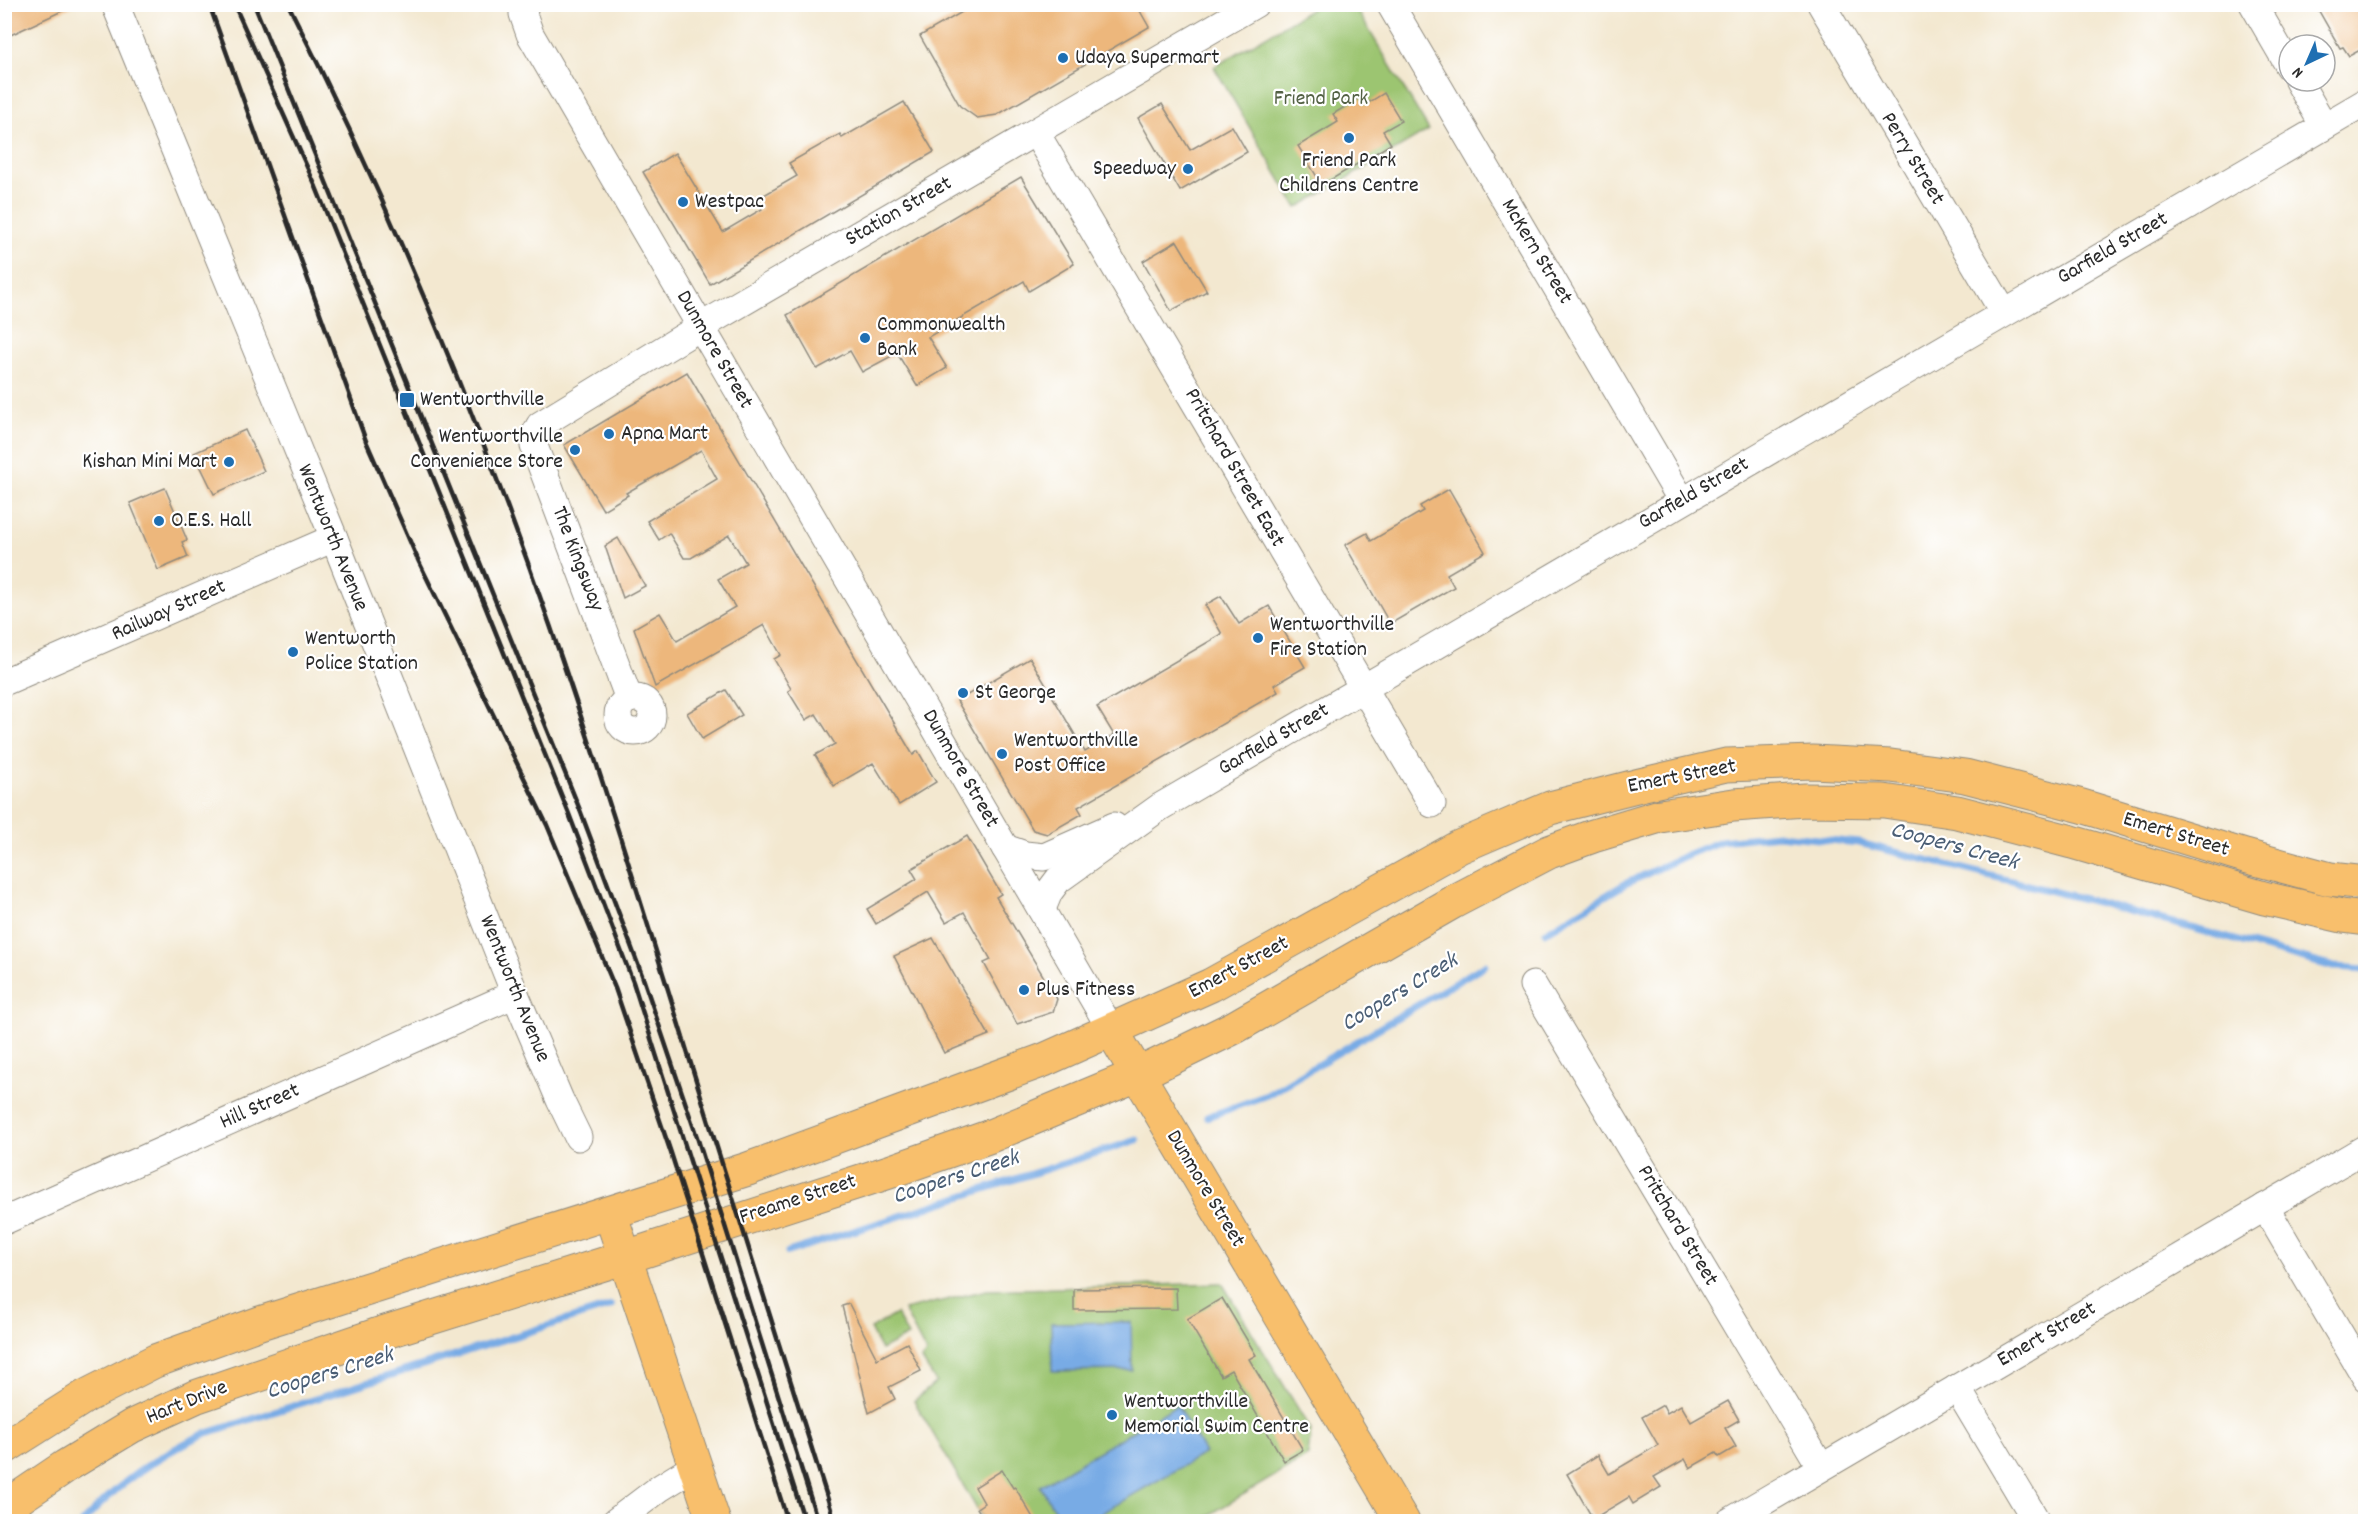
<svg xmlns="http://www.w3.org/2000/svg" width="2370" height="1526" font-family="Dekko,sans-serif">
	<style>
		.green { fill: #9cc571; stroke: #64784e; stroke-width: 1.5 }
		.water { fill: #78abe5; stroke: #526b88; stroke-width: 1.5 }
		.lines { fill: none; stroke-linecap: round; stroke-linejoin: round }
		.stream { stroke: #78abe5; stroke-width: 7 }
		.building { fill: #edb77b }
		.minor-casing { stroke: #8f8a7e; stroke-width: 29 }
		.major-casing { stroke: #8f8a7e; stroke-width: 35 }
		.highway-casing { stroke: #8f8a7e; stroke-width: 35 }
		.minor { stroke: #fff; stroke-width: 27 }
		.major { stroke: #f8bf6c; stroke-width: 33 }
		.highway { stroke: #f8bf6c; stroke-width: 33 }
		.rail { stroke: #2b2b2b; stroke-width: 4.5 }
		.poi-dot { fill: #1f6fb2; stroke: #fff; stroke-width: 2 }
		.labels { text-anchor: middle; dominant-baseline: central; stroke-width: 4.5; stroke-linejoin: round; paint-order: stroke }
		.poi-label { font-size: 22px; fill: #2b2b2b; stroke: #fff; text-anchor: start }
		.park-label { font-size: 22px; fill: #536144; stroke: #fff }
		.street-label { font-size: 22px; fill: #2b2b2b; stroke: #fff }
		.water-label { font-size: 24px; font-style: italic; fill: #4a5e75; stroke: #fff }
	</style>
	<rect width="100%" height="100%" fill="#fff"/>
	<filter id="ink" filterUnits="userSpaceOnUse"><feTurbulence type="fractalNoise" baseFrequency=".0167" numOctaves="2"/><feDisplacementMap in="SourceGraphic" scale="12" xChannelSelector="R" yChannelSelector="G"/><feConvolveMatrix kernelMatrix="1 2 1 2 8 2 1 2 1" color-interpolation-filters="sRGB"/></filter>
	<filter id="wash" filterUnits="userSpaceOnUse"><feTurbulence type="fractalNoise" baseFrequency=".008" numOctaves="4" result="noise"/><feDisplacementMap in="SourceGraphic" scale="24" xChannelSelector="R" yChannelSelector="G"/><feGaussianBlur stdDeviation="1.35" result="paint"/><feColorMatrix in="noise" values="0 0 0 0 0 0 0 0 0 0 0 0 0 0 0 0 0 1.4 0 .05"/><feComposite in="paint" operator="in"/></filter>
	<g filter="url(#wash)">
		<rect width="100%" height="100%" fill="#f3e8d0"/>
		<g class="green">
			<polygon points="1318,5 1354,5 1429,130 1297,208 1214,67"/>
			<polygon points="1222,1283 1311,1430 1308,1456 1199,1521 984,1521 914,1401 936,1382 922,1360 926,1353 904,1310 987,1290"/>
			<polygon points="896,1314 908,1336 881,1350 870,1329"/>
		</g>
		<g class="water">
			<polygon points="1131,1322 1132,1370 1052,1371 1051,1323"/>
			<polygon points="1177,1405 1205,1453 1088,1521 1061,1521 1040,1486"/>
		</g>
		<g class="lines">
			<g class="stream">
				<polyline points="1546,932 1625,884 1689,854 1721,841 1778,835 1859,843 2096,902 2334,967 2366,969"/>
				<polyline points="1207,1117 1267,1095 1485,965"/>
				<polyline points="788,1252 1137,1140"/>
				<path d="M83,1522C120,1482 155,1457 204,1434L611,1306"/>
			</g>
		</g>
		<g id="blocks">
			<g class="building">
				<polygon points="4,4 77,4 4,38"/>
				<polygon points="976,4 1136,4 1149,27 997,115 977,118 960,106 920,36"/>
				<polygon points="2315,4 2366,4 2366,47 2349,56 2343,47 2340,48"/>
				<polygon points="1384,93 1401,121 1383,131 1391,144 1322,185 1298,146 1338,122 1333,114 1361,97 1365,105"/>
				<polygon points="904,102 934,152 710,284 643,172 675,153 723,232 762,209 757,199 797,176 789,163 840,134 842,138"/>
				<polygon points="1162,104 1190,150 1232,126 1247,152 1180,191 1138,118"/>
				<polygon points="1021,177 1074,264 1029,291 1024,281 928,337 947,368 917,386 897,353 862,372 850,351 817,369 787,315"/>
				<polygon points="1177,241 1207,291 1171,311 1143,261"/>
				<polygon points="687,372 913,755 918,751 936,782 899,805 873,763 834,786 815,755 835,744 816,714 806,720 788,691 791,689 774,659 781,655 764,625 655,687 634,628 660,613 677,641 735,607 718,579 746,563 729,535 691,558 684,558 669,533 659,540 647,521 717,479 701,450 626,493 628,495 603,510 564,445"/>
				<polygon points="245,430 264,471 214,494 194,453"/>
				<polygon points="165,488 187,540 182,542 188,557 158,570 130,503"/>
				<polygon points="1449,489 1485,552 1447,574 1454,587 1390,624 1345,545 1367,533 1371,541 1423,511 1420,506"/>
				<polygon points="618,538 645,586 623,598 605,546"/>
				<polygon points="1221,596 1239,624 1269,606 1305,667 1274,685 1278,692 1078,807 1082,814 1047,834 1033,830 957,701 1030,658 1085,752 1114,735 1097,707 1222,634 1205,605"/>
				<polygon points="726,690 742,715 702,739 687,713"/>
				<polygon points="967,836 1001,894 996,897 1057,999 1053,1012 1017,1024 984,963 991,960 964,912 946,922 928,892 876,924 867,909 917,879 911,869"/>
				<polygon points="933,938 989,1035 944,1053 894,956"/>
				<polygon points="1176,1288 1177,1309 1074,1310 1074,1289"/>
				<polygon points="1222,1298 1256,1355 1249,1359 1303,1450 1284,1461 1231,1370 1221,1376 1187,1319"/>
				<polygon points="849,1304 877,1359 907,1343 921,1371 889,1387 895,1399 869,1413 842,1306"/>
				<polygon points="1728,1401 1739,1420 1725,1428 1736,1447 1719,1457 1716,1453 1690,1468 1685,1459 1654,1477 1661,1487 1633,1504 1629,1497 1593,1519 1567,1474 1598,1455 1609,1474 1658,1445 1642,1417 1663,1405 1667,1413 1681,1405 1691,1422"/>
				<polygon points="1002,1470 1013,1488 1015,1487 1035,1521 985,1521 977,1508 984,1503 975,1487"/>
			</g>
		</g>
	</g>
	<g filter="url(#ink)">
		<use href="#blocks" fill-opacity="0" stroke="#8f8a7e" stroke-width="1.5"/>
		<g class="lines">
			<g class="minor-casing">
				<g id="minor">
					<polyline points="115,4 334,538 515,994 560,1100 578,1137"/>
					<polyline points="525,4 523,14 530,34 1112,1031"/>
					<polyline points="1390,4 1682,501"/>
					<polyline points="1821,4 2004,313"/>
					<polyline points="2253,4 2289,66"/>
					<polyline points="2298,81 2324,126"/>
					<polyline points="1036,133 1432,804"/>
					<polyline points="4,682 334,538"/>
					<circle cx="635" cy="715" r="17"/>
					<polyline points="629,699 534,446 535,434 540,425 700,327 1255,4"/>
					<polyline points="1005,848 1025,855 1044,857 1114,826"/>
					<polyline points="1042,909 1049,892 1058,880 1160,807 2366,102"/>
					<polyline points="1533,985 1821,1467"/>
					<polyline points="2265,1207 2366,1378"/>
					<polyline points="4,1221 515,994"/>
					<polyline points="1957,1388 2037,1522"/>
					<polyline points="615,1522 660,1488 694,1467"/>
					<polyline points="1729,1522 2366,1148"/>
				</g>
			</g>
			<g class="major-casing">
				<g id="major">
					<polyline points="1112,1031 1403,1522"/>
					<polyline points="610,1213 714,1522"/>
				</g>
			</g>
			<g class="highway-casing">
				<g id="highway">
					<polyline points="4,1448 86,1396 155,1361 260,1323 748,1169 1044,1060 1211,985 1459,847 1550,808 1640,785 1726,765 1813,762 1891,766 1965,776 2082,806 2245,856 2330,879 2366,883"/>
					<polyline points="4,1508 66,1466 132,1426 195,1397 376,1335 626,1257 889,1172 988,1137 1072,1102 1137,1075 1235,1027 1453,902 1549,852 1593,836 1660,816 1734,805 1805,800 1884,801 1957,812 2072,842 2264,898 2342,916 2366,919"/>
				</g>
			</g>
			<use href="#minor" class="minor"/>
			<use href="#major" class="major"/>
			<use href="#highway" class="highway"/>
			<g class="rail">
				<polyline points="209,4 366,441 419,562 547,825 615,988 671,1153 788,1522"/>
				<polyline points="234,4 316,187 569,814 633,982 805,1522"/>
				<polyline points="254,4 580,810 642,975 698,1140 818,1522"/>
				<path d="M288,4C390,204 476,413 550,625C608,793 660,964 713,1135C753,1264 794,1393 835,1522"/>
			</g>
		</g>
	</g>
	<g class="poi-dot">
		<circle cx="1063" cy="58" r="6"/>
		<circle cx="1349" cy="138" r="6"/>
		<circle cx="1188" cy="169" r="6"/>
		<circle cx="683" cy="202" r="6"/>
		<circle cx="865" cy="338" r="6"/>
		<rect x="399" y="392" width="16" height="16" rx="3"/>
		<circle cx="609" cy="434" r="6"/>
		<circle cx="575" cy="450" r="6"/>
		<circle cx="229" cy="462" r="6"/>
		<circle cx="159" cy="521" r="6"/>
		<circle cx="1258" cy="638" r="6"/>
		<circle cx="293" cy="652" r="6"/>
		<circle cx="963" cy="693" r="6"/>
		<circle cx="1002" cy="754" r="6"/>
		<circle cx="1024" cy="990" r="6"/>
		<circle cx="1112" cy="1415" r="6"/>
	</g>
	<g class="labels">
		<g class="poi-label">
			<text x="1075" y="58">Udaya Supermart</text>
			<text x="1349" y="161" text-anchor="middle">Friend Park<tspan x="1349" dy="25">Childrens Centre</tspan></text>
			<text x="1176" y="169" text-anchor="end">Speedway</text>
			<text x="695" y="202">Westpac</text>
			<text x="877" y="325">Commonwealth<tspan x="877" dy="25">Bank</tspan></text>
			<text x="420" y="400">Wentworthville</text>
			<text x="621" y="434">Apna Mart</text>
			<text x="563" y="437" text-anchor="end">Wentworthville<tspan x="563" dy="25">Convenience Store</tspan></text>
			<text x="217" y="462" text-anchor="end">Kishan Mini Mart</text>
			<text x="171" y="521">O.E.S. Hall</text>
			<text x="1270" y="625">Wentworthville<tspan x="1270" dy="25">Fire Station</tspan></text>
			<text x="305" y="639">Wentworth<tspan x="305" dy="25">Police Station</tspan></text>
			<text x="975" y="693">St George</text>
			<text x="1014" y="741">Wentworthville<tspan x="1014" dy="25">Post Office</tspan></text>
			<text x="1036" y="990">Plus Fitness</text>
			<text x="1124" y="1402">Wentworthville<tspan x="1124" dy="25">Memorial Swim Centre</tspan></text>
		</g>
		<g class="park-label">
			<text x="1321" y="99">Friend Park</text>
		</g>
		<g class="street-label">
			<text transform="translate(1912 159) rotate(59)">Perry Street</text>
			<text transform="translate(899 212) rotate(-30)">Station Street</text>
			<text transform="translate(2113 249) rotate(-30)">Garfield Street</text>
			<text transform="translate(1536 252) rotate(59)">McKern Street</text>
			<text transform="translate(714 350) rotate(60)">Dunmore Street</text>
			<text transform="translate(1234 468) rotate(60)">Pritchard Street East</text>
			<text transform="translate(1694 494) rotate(-30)">Garfield Street</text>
			<text transform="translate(332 538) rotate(68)">Wentworth Avenue</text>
			<text transform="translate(577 559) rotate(69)">The Kingsway</text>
			<text transform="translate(169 611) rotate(-24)">Railway Street</text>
			<text transform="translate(1274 740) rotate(-30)">Garfield Street</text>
			<text transform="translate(960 769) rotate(60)">Dunmore Street</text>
			<text transform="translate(1682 777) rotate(-11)">Emert Street</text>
			<text transform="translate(2176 835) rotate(17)">Emert Street</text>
			<text transform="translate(1239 968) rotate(-28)">Emert Street</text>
			<text transform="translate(514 989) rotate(68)">Wentworth Avenue</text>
			<text transform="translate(260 1107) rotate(-24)">Hill Street</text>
			<text transform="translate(1205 1189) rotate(59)">Dunmore Street</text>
			<text transform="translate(798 1200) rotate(-18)">Freame Street</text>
			<text transform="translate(1677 1226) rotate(59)">Pritchard Street</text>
			<text transform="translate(2047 1335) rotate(-30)">Emert Street</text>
			<text transform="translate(187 1403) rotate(-22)">Hart Drive</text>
		</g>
		<g class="water-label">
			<text transform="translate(1954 847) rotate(15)">Coopers Creek</text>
			<text transform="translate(1400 993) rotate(-31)">Coopers Creek</text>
			<text transform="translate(956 1178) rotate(-18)">Coopers Creek</text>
			<text transform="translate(330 1374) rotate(-17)">Coopers Creek</text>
		</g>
	</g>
	<rect width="2370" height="1526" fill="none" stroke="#fff" stroke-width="24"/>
	<g transform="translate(2307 63) rotate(224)"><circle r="28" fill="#ffffff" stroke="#aaaaaa" stroke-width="1.5"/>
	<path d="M0-4.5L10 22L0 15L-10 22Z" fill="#1f6fb2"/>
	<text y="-9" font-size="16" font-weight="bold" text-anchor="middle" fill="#2b2b2b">N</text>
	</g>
</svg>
